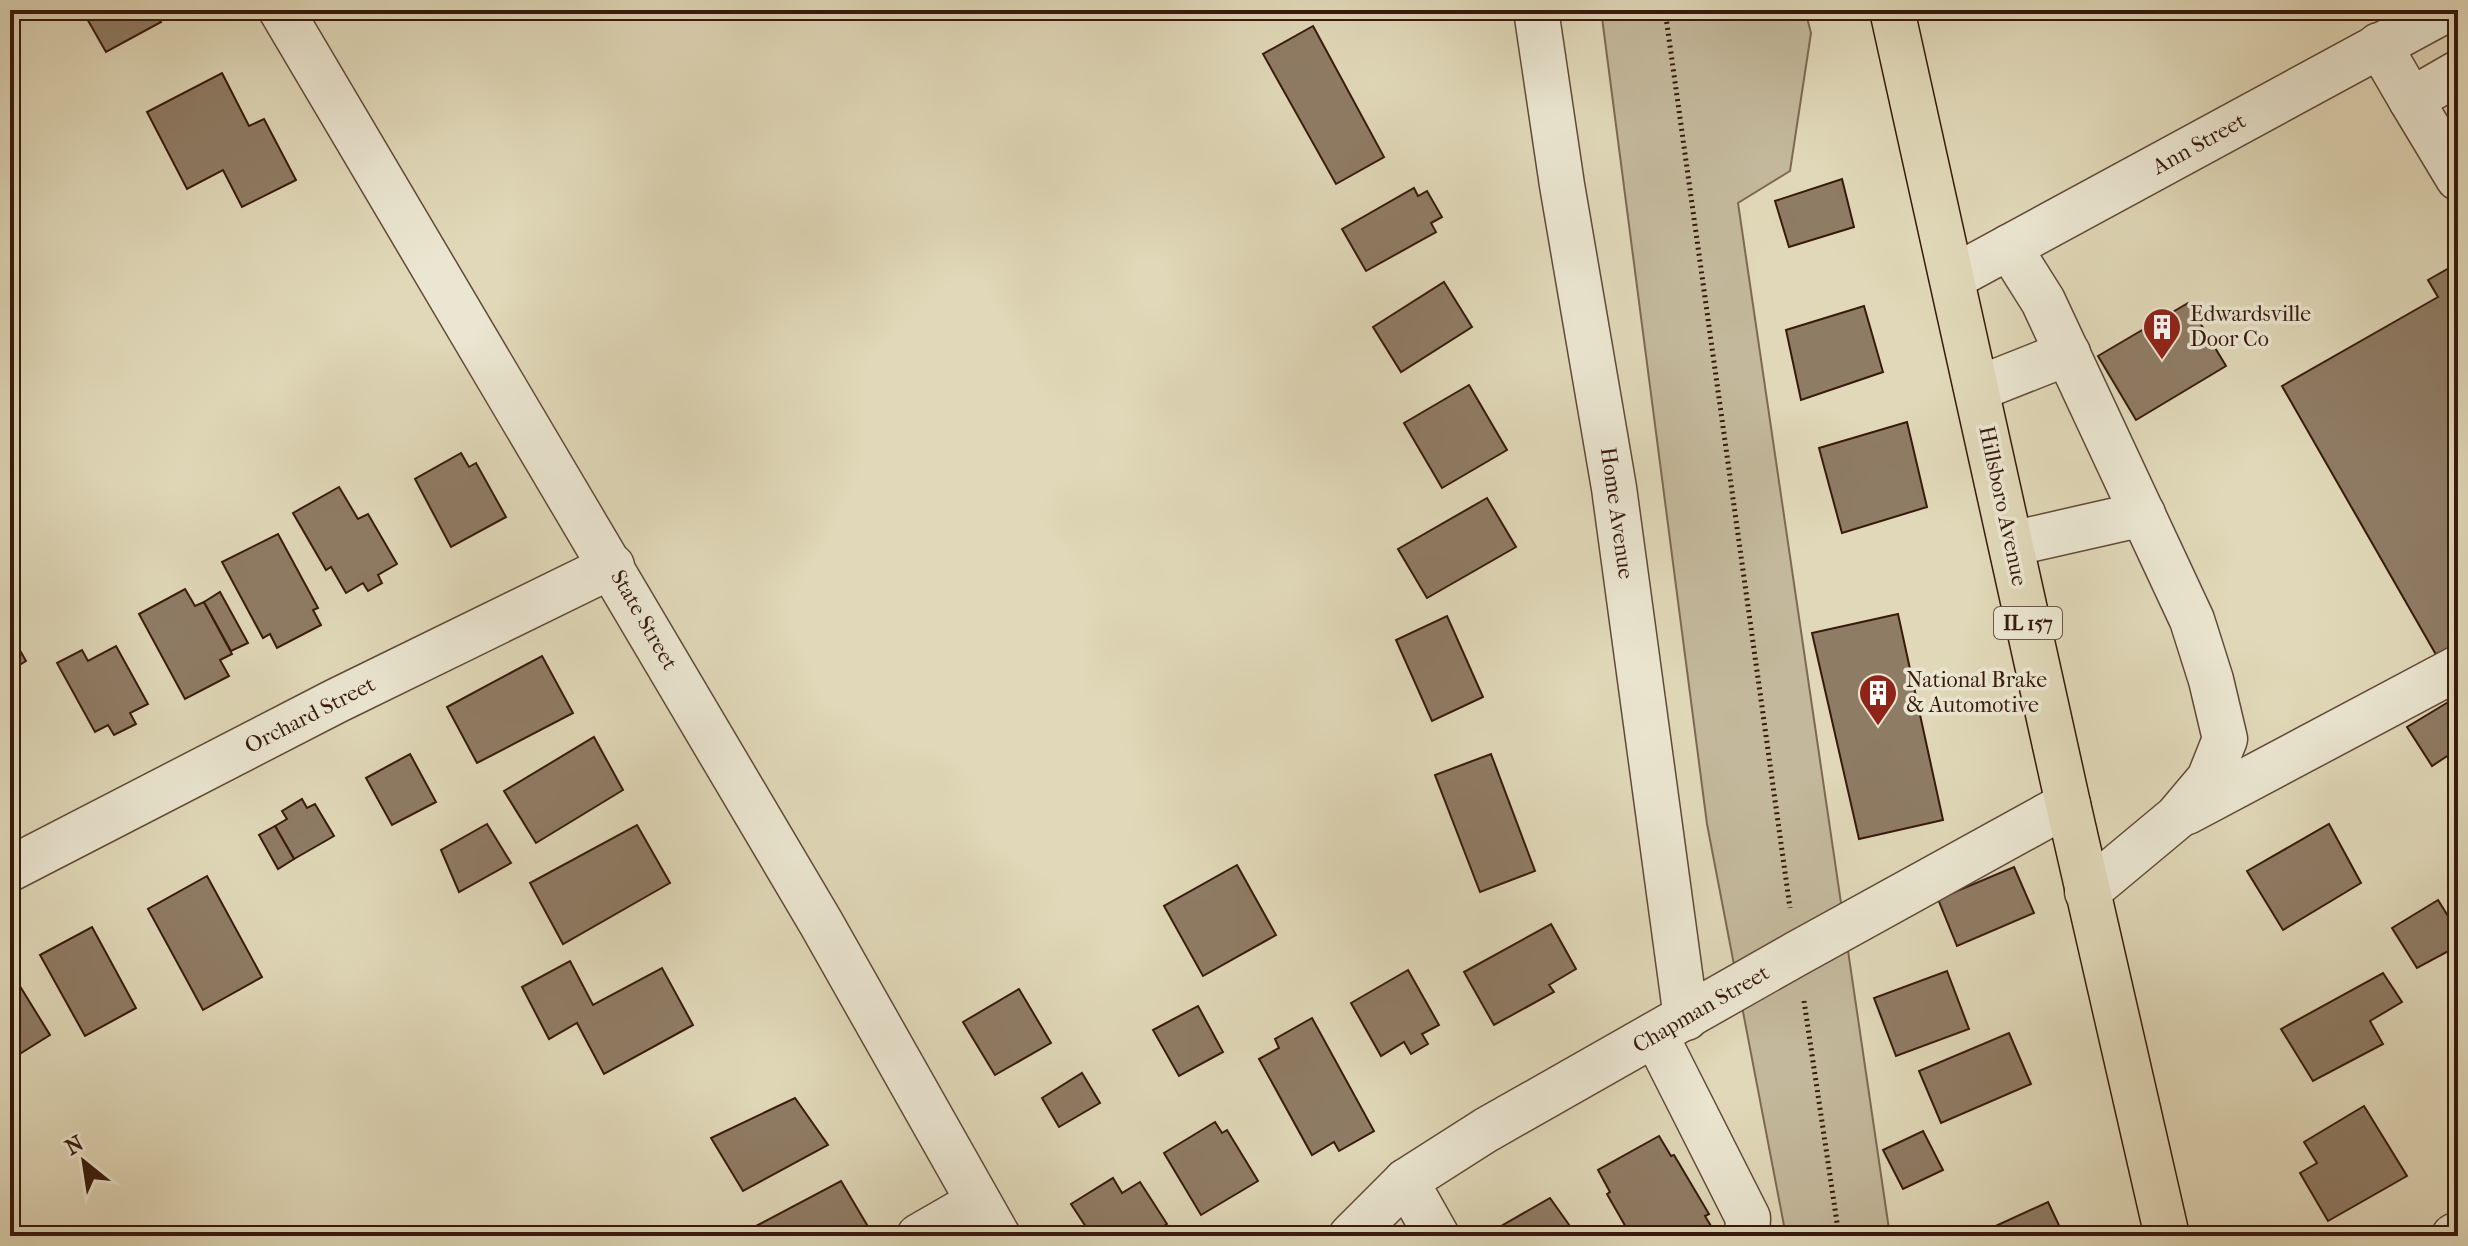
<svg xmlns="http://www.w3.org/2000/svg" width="2468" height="1246" font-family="'IM FELL French Canon',serif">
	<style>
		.green { fill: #c3b89b; stroke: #7e6854; stroke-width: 2 }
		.building { fill: #8f7c65; stroke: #38190c; stroke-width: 2 }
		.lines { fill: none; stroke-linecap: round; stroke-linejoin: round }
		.minor-casing { stroke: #624937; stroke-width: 47 }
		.major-casing { stroke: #38190c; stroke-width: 47 }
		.path { stroke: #38190c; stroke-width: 5; stroke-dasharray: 2 4; stroke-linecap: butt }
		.minor { stroke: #ebe6d1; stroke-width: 44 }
		.major { stroke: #e0d8b8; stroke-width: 44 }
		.labels { text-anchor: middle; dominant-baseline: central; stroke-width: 7; stroke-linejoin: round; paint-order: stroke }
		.shield { fill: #ebe6d1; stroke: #6e5647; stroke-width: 2 }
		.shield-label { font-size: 20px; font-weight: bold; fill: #38190c }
		.street-label { font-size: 22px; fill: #38190c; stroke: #ebe6d1 }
		.poi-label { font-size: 22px; fill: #38190c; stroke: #ebe6d1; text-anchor: start }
	</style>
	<rect width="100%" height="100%" fill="#e0d8b8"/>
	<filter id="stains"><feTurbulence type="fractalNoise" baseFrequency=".0025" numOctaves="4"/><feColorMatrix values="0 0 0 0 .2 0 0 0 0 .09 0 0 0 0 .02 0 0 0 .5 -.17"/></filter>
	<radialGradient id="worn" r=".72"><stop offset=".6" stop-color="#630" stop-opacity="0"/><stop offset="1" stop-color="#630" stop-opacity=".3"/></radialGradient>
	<polygon class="green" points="1601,10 1805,10 1811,33 1790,171 1738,203 1890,1236 1786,1236 1707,824"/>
	<g class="building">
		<polygon points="82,10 155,10 161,22 106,52"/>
		<polygon points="1313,26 1384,157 1336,184 1263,54"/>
		<polygon points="222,73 249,126 264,119 296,180 242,207 223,170 187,189 147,112"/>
		<polygon points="1842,179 1854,227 1789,247 1775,201"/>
		<polygon points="1414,188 1418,196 1427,191 1442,217 1431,223 1436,232 1366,271 1342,229"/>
		<polygon points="2458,263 2458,470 2456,471 2458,475 2458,655 2442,665 2282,386 2438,297 2428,280"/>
		<polygon points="1444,282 1472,327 1401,372 1373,327"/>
		<polygon points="2188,303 2226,366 2136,420 2098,356"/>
		<polygon points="1864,306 1883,372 1801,400 1786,330"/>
		<polygon points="1469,385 1507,450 1442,488 1404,423"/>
		<polygon points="1907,422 1927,507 1842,533 1819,448"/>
		<polygon points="461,453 469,467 476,463 506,517 451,547 415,479"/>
		<polygon points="339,487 358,519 368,514 397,564 378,575 382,583 368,591 363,583 346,593 331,567 326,570 293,513"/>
		<polygon points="1487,498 1516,547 1427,598 1398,549"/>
		<polygon points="278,534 318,608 313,610 321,625 277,648 270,634 263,638 222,562"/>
		<polygon points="185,589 195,606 204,602 232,654 220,660 229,676 185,699 139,614"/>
		<polygon points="220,592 248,643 231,651 204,602"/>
		<polygon points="1898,614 1943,820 1859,839 1812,633"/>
		<polygon points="1447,616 1483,697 1432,721 1396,640"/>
		<polygon points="10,633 26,661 10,671"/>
		<polygon points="116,646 148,704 130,713 136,724 114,735 108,725 95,732 57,663 82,650 88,661"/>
		<polygon points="542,656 573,713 477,763 447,707"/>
		<polygon points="2450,701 2458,712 2458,749 2432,766 2407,727"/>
		<polygon points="594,737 623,790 536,843 504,791"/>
		<polygon points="410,754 436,802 392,825 366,778"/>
		<polygon points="1491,754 1535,871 1480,892 1435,775"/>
		<polygon points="302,799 307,808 315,804 334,836 294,859 275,826 287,819 282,811"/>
		<polygon points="487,824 511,863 459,892 441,850"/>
		<polygon points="2329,824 2361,883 2283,930 2247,871"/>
		<polygon points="637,825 670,883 563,944 530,883"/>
		<polygon points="275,826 294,859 278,869 259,835"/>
		<polygon points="1237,865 1276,935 1203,976 1164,906"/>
		<polygon points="2014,867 2034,913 1957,946 1938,899"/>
		<polygon points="207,876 262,977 203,1010 148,909"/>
		<polygon points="2438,900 2458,932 2458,946 2417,968 2392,928"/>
		<polygon points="1551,924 1576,969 1549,985 1554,992 1494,1025 1464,972"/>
		<polygon points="92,927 136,1008 85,1036 40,955"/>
		<polygon points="570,961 593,1005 662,968 693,1025 604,1074 577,1023 549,1039 522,987"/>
		<polygon points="10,970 50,1035 10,1060"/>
		<polygon points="1408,970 1439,1025 1422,1034 1428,1044 1411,1054 1404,1042 1381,1056 1351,1003"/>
		<polygon points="1947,971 1969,1029 1896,1056 1874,998"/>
		<polygon points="2383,973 2402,1002 2370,1021 2383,1044 2313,1081 2281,1029"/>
		<polygon points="1019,989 1051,1043 995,1075 963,1022"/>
		<polygon points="1198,1006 1223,1052 1179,1076 1153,1030"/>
		<polygon points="1312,1018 1374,1131 1339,1151 1334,1142 1312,1155 1259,1059 1279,1048 1275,1039"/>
		<polygon points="2009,1033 2031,1084 1941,1123 1919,1071"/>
		<polygon points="1082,1073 1100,1103 1059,1127 1042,1098"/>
		<polygon points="795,1098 828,1145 743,1191 711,1138"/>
		<polygon points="2364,1106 2407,1176 2328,1221 2300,1173 2317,1163 2304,1142"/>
		<polygon points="1215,1122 1222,1133 1227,1130 1258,1181 1201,1215 1164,1153"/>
		<polygon points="1923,1131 1943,1170 1903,1189 1883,1150"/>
		<polygon points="1659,1136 1671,1156 1674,1155 1709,1214 1705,1216 1717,1236 1631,1236 1607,1194 1610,1192 1598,1170"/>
		<polygon points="1113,1178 1122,1193 1140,1182 1167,1224 1148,1236 1130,1236 1127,1232 1120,1236 1092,1236 1071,1204"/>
		<polygon points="841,1181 870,1230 860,1236 762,1236 756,1226"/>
		<polygon points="1550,1198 1577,1236 1491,1236 1489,1233"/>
		<polygon points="2048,1202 2064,1236 1992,1236 1989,1229"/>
	</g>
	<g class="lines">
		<g class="minor-casing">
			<g id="minor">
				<polyline points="281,10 821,923 998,1236"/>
				<polyline points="1536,10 1562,185 1614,488 1686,1018"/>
				<polyline points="2379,45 2411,100 2458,73"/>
				<polyline points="2411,100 2458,178"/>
				<polyline points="2009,247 2043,301 2192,620 2211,680 2225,739 2209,779 2177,817 2087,892"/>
				<polyline points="1952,278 2446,10"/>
				<polyline points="1977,389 2068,353"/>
				<polyline points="2011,544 2143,514"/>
				<polyline points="2187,812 2458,668"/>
				<polyline points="10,869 336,701 612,566"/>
				<polyline points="1656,1036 1748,1218 1747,1236"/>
				<polyline points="1406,1181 1437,1236"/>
				<polyline points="919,1236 978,1202"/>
				<polyline points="1351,1236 1406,1181 1486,1130 1796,954 2068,804"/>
				<polyline points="2454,1236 2458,1234"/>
			</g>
		</g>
		<g class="major-casing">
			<polyline id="major" points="1892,10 2068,804 2167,1236"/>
		</g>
		<g class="path">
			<polyline points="1665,10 1790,908"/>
			<polyline points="1804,1001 1839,1236"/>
		</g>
		<use href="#minor" class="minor"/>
		<use href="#major" class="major"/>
	</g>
	<defs>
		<g id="building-pin" transform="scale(2)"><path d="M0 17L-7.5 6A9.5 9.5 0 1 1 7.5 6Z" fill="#8f2418" stroke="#ebe6d1"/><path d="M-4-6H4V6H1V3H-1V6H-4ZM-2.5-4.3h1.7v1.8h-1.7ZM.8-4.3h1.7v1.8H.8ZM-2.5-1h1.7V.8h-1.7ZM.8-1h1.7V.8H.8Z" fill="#fff"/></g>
	</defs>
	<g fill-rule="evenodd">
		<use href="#building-pin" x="2162" y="327"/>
		<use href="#building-pin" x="1878" y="693"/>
	</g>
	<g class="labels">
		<rect class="shield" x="1994" y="607" width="68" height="32" rx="6"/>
		<g class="shield-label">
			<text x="2028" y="623">IL 157</text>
		</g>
		<g class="street-label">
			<text transform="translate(2199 144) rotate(-29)">Ann Street</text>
			<text transform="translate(2003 506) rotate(78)">Hillsboro Avenue</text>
			<text transform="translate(1617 513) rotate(82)">Home Avenue</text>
			<text transform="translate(644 620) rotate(60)">State Street</text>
			<text transform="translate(310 715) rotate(-27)">Orchard Street</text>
			<text transform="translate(1701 1009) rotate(-30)">Chapman Street</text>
		</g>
		<g class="poi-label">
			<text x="2190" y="314">Edwardsville<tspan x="2190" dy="25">Door Co</tspan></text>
			<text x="1906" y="680">National Brake<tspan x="1906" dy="25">&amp; Automotive</tspan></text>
		</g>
	</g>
	<rect width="2468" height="1246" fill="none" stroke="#e0d8b8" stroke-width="40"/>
	<rect x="12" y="12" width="2444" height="1222" fill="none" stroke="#38190c" stroke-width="4"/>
	<rect x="20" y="20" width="2428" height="1206" fill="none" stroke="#38190c" stroke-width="2"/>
	<g transform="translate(84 1162) rotate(330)" stroke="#ebe6d1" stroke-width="6" paint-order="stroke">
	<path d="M0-6L14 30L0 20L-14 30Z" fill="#38190c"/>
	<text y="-12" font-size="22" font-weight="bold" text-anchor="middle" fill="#38190c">N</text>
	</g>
	<rect width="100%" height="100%" filter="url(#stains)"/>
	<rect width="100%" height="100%" fill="url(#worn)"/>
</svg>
